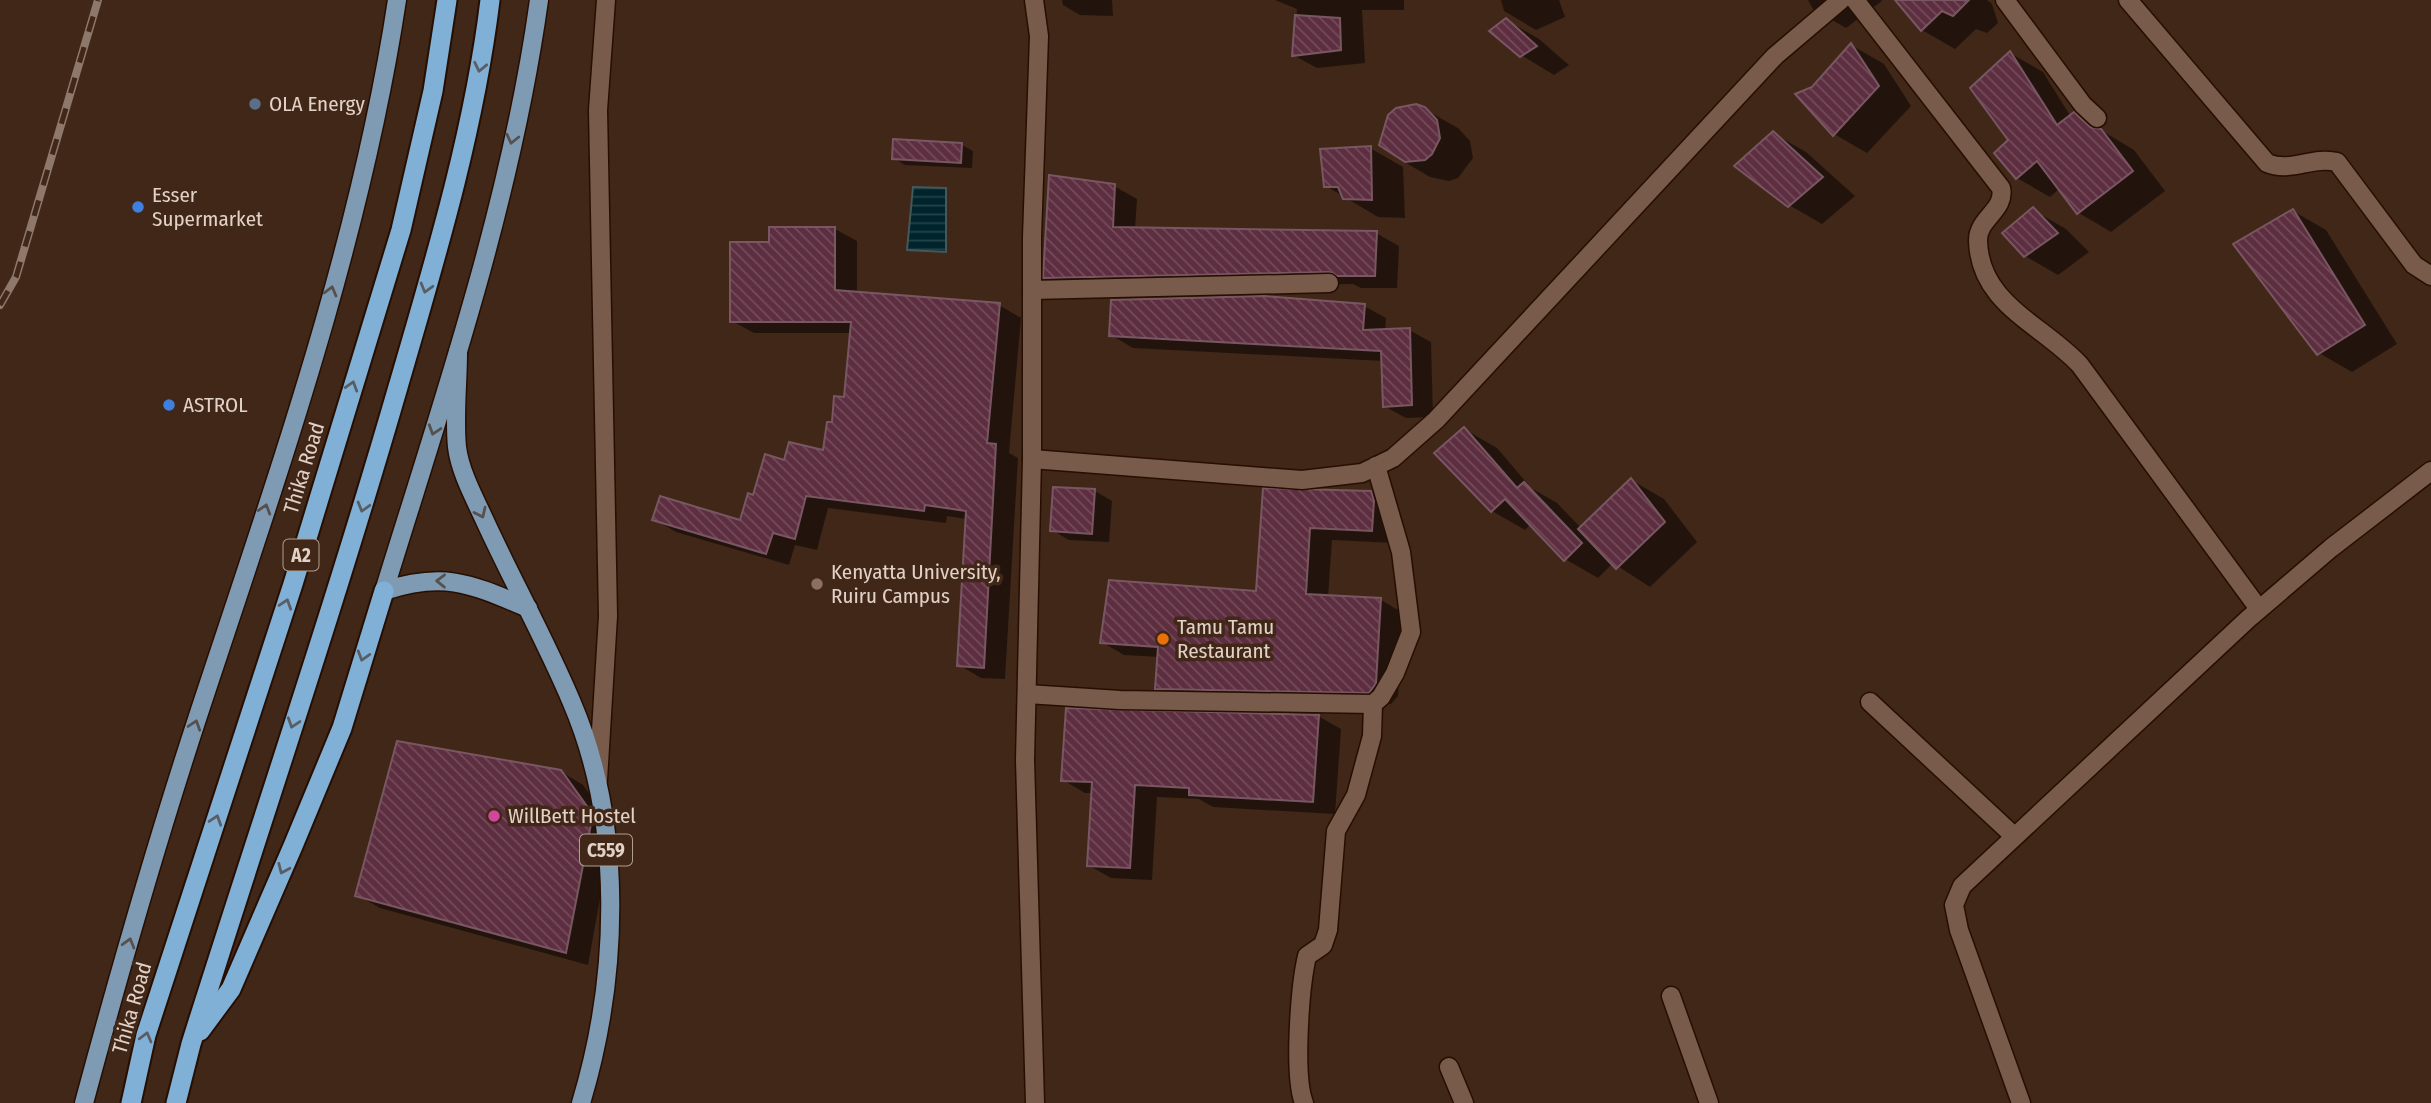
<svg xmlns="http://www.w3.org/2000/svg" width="2431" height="1103" font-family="'Fira Sans Condensed',sans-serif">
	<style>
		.water { fill: url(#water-rules); stroke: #44585a; stroke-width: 2 }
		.shadow { fill: #0007 }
		.building { fill: url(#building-back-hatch); stroke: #785762; stroke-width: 2 }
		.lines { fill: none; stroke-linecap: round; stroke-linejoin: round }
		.minor-casing { stroke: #260f02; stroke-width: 21 }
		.primary-casing { stroke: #260f02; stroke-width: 21 }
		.trunk-casing { stroke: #260f02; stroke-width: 23 }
		.minor { stroke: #785b4a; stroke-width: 18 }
		.primary { stroke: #7f9bb4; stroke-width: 18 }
		.trunk { stroke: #81b0d7; stroke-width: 19 }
		.rail-casing { stroke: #8e786b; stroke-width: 8 }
		.rail { stroke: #402717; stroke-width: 5; stroke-dasharray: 16; stroke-linecap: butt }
		.oneway { stroke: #5a5e64 }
		.oneway2 { stroke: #56504e }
		.service-dot { fill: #5c6f8a; stroke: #402717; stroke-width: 2.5 }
		.shop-dot { fill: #3f7fe0; stroke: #402717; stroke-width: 2.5 }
		.education-dot { fill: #8d6e63; stroke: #402717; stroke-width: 2.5 }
		.food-dot { fill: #e8710a; stroke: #402717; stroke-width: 2.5 }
		.hotel-dot { fill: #d1479c; stroke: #402717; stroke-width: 2.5 }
		.labels { text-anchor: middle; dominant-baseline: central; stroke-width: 7; stroke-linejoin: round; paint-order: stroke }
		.shield { fill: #402717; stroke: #b19e92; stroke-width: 2 }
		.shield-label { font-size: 19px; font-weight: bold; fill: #e2d1c7 }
		.poi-label { font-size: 21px; fill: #e2d1c7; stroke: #402717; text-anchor: start }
		.street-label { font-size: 21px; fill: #e2d1c7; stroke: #402717 }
	</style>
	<defs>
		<pattern id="water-rules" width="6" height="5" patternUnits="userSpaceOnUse" patternTransform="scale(1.75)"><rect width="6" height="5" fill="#00242b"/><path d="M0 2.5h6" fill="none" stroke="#254348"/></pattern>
		<pattern id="building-back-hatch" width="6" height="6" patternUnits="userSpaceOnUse" patternTransform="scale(1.75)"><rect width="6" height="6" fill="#5d2e40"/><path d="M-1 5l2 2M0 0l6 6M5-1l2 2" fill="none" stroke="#744b5a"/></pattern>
	</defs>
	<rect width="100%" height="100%" fill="#402717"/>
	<polygon class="water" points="913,187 946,188 946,252 907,250"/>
	<g class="shadow">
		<polygon points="1062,0 1112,0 1113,16 1080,15 1063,5"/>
		<polygon points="1275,0 1404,0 1404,10 1362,10 1365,63 1317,68 1293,55 1297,9"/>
		<polygon points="1501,0 1559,0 1565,17 1536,30 1504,11"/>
		<polygon points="1808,0 1881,0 1882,1 1846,28 1813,9"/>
		<polygon points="1905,0 1987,0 1992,4 1998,23 1987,33 1976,29 1955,49 1922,30"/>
		<polygon points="1506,20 1539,39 1569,65 1554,75 1521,55"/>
		<polygon points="1851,45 1884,64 1911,106 1867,153 1834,134 1813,89"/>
		<polygon points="2010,53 2043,72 2071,117 2074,114 2134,150 2165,191 2111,232 2079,213 2060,188 2050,197 2017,178 2010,140"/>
		<polygon points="1424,109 1458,128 1470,141 1473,158 1458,178 1449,181 1430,177 1396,157 1381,144 1385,124 1397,110"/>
		<polygon points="1773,133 1806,152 1855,196 1822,224 1789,205"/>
		<polygon points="962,145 973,151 972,168 905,165 894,158"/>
		<polygon points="1370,148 1403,167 1405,218 1378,217 1326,186"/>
		<polygon points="1114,186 1137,199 1135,229 1376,233 1399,246 1397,288 1361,288 1353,284 1068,290 1045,277"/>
		<polygon points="2033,210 2066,229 2089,252 2058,275 2025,256 2005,233"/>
		<polygon points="2293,211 2326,230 2397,344 2352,372 2319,353"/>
		<polygon points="835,229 857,241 857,293 999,305 1021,318 1009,453 1018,458 1005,679 981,678 959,665 967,519 947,516 946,523 828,508 817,550 795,545 789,565 676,532 654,519 741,522 754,497 786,462 825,452 846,399 851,333 754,333 732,321 771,243"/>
		<polygon points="1364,306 1386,318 1385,331 1409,330 1431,342 1433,417 1406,418 1384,406 1383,361 1133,348 1111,335"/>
		<polygon points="1464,429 1497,448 1531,488 1557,503 1581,528 1631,480 1664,499 1697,542 1650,587 1613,563 1598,578 1565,559 1531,524 1525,530 1492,511"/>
		<polygon points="1055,489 1095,491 1112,501 1109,542 1069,540 1052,530"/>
		<polygon points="1265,490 1371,492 1393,505 1394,543 1332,540 1328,597 1381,600 1403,613 1398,696 1391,704 1179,701 1157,688 1159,657 1124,655 1102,642 1258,593"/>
		<polygon points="1318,716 1341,729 1335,814 1213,807 1199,799 1157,797 1152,880 1111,878 1088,865 1093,793 1085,793 1063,780"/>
		<polygon points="560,771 583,785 613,826 588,965 380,908 357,895"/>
	</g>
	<g class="building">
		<polygon points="1895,0 1969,0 1953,16 1942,11 1921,31"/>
		<polygon points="1295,15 1340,18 1341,50 1292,56"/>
		<polygon points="1506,18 1537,46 1520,57 1489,31"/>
		<polygon points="1851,43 1879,86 1833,136 1795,94 1812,87"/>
		<polygon points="2010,51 2057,125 2074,112 2090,127 2101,129 2133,171 2077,214 2037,161 2016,179 1994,153 2008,140 1970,88"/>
		<polygon points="1416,104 1425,107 1437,120 1440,138 1432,154 1425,160 1405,162 1379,145 1388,115 1396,108"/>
		<polygon points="1773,131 1823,177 1788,207 1734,166"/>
		<polygon points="893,139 962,143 961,163 892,159"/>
		<polygon points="1371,146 1372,200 1343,199 1338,187 1324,187 1320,149"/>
		<polygon points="1049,175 1115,184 1113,227 1377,231 1375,276 1337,276 1329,272 1043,278"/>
		<polygon points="2033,207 2058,233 2024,257 2002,233"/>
		<polygon points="2293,209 2365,325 2317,355 2233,244"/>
		<polygon points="769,227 835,227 835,290 1000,303 987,443 996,444 984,668 957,666 966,511 925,505 924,511 806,496 795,539 773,533 766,554 652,520 660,496 740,520 748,493 753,495 765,454 784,460 789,442 823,450 827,422 832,422 834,396 844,397 851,322 730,322 730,242 769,242"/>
		<polygon points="1264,296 1365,304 1363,330 1410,328 1412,405 1383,407 1381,351 1109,336 1111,300"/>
		<polygon points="1464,427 1517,488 1524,482 1582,543 1564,561 1505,499 1491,512 1434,453"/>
		<polygon points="1631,478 1665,522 1616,569 1578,529"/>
		<polygon points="1053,487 1095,489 1092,534 1050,531"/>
		<polygon points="1263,488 1371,491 1374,501 1372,531 1310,528 1306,594 1381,598 1376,683 1369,693 1155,689 1158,647 1100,643 1109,580 1256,591"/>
		<polygon points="1066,708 1319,715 1313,802 1189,795 1189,788 1135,785 1130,868 1087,866 1092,782 1061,781"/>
		<polygon points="397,741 561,770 591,812 592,819 566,953 355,896"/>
	</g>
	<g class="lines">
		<g class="minor-casing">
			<g id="minor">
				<polyline points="1034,0 1039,36 1032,237 1032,459 1025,760 1035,1103"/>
				<path d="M1855,0L2001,188C2006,210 1978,218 1978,240C1979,304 2042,324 2080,365L2259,609"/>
				<polyline points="2005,0 2083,105 2097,118"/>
				<path d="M2128,0L2267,163C2291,173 2312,156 2337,162L2414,265L2431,276"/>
				<polyline points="1032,290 1329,283"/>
				<polyline points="1032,459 1302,480 1362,473 1393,458 1436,420 1775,56 1841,0"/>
				<polyline points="1027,694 1120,700 1373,704 1381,697 1395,673 1411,632 1401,552 1376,466"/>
				<polyline points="1870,702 2014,836"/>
				<polyline points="598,780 608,616 598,110 606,0"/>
				<polyline points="1671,996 1709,1103"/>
				<polyline points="1449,1067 1464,1103"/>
				<path d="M1304,1103C1293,1075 1300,986 1307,956L1323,945L1328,930L1336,831L1356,795L1372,736L1373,704"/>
				<polyline points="2021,1103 1959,930 1954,905 1962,886 2248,619 2331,548 2431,471"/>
			</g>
		</g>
		<g class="primary-casing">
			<g id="primary">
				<path d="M458,352C458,383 454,416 457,447C460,472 475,499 485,521C513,582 546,641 572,703C624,825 619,977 581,1103"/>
				<path d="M384,591C444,397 511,202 539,0"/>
				<path d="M384,591C445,571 471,584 528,608"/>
				<path d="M84,1103C119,973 156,844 198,716C275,482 360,245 397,0"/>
			</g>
		</g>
		<g class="trunk-casing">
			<g id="trunk">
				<polyline points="200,1031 231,989 293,846 342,728 384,591"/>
				<polyline points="131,1103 146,1035 293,584 401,230 433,91 447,0"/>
				<path d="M176,1103L191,1044C260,825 334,608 398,387C435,260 474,132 490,0"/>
			</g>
		</g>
		<use href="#minor" class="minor"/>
		<use href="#primary" class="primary"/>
		<use href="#trunk" class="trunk"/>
		<g class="rail-casing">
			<polyline id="rail" points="0,305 16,277 98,0"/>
		</g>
		<use href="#rail" class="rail"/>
	</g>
	<defs><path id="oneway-chevron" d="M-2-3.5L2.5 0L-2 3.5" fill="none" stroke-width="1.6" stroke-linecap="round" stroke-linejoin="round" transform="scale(1.75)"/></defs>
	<g class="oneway">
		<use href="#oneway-chevron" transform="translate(480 67) rotate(102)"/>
		<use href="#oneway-chevron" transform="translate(426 288) rotate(106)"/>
		<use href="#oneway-chevron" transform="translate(352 386) rotate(-73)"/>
		<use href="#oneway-chevron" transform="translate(363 507) rotate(106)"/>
		<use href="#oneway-chevron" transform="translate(286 604) rotate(-72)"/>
		<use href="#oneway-chevron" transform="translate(363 656) rotate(107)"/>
		<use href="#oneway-chevron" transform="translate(293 723) rotate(108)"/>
		<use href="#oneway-chevron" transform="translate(216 820) rotate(-72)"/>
		<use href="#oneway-chevron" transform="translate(283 869) rotate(114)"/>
		<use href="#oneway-chevron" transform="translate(146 1037) rotate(-75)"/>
	</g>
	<g class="oneway2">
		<use href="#oneway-chevron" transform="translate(512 139) rotate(103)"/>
		<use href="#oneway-chevron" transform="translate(331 291) rotate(-75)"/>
		<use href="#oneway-chevron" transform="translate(434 430) rotate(108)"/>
		<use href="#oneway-chevron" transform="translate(265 509) rotate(-73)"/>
		<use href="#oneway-chevron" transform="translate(481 513) rotate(65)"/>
		<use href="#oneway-chevron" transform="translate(441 581) rotate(-179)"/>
		<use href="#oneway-chevron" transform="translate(195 725) rotate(-72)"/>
		<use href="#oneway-chevron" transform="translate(129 943) rotate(-74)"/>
	</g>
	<circle class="service-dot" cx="255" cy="104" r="7"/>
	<g class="shop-dot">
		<circle cx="138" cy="207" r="7"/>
		<circle cx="169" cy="405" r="7"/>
	</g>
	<circle class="education-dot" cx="817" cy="584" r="7"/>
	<circle class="food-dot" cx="1163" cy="639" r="7"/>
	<circle class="hotel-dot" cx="494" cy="816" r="7"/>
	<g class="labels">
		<g class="shield">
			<rect x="283.5" y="539.5" width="35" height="31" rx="5"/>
			<rect x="580" y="834.5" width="52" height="31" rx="5"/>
		</g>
		<g class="shield-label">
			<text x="301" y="555">A2</text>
			<text x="606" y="850">C559</text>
		</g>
		<g class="poi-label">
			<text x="269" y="104">OLA Energy</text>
			<text x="152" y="195">Esser<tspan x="152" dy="24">Supermarket</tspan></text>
			<text x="183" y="405">ASTROL</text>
			<text x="831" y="572">Kenyatta University,<tspan x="831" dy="24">Ruiru Campus</tspan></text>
			<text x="1177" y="627">Tamu Tamu<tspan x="1177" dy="24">Restaurant</tspan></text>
			<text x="508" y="816">WillBett Hostel</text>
		</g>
		<g class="street-label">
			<text transform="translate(304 468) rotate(-73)">Thika Road</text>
			<text transform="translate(132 1008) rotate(-74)">Thika Road</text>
		</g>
	</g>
</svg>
